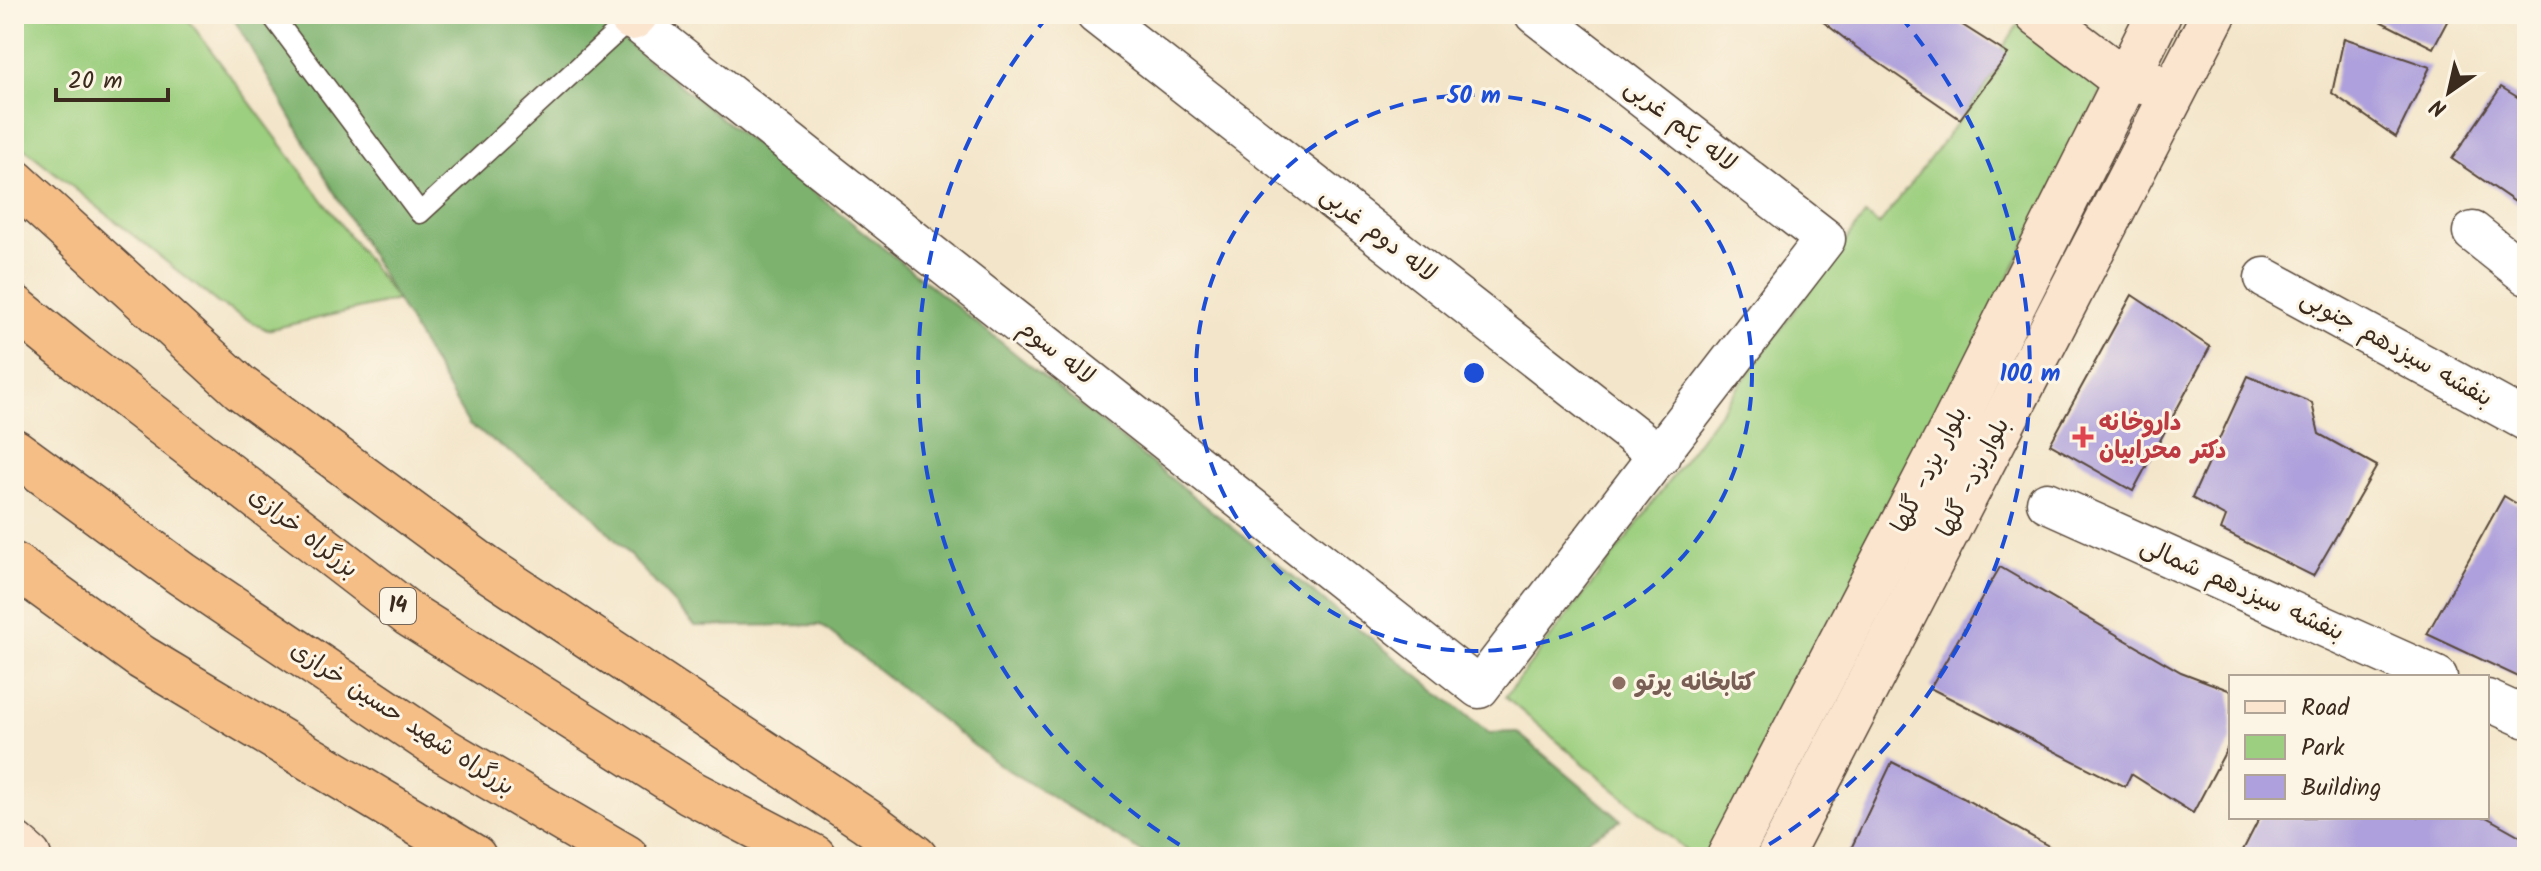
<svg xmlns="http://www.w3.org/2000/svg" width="2541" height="871" font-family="Kalam,'Playpen Sans Arabic',sans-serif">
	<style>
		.green { fill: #9ccf7f; stroke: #6c7c4e; stroke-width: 2 }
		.forest { fill: #7db26e; stroke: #5c6e46; stroke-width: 2 }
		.building { fill: #aea0dc }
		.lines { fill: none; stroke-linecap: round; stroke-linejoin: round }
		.lane-casing { stroke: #574638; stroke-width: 23 }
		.street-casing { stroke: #574638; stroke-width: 43 }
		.secondary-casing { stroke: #574638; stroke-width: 47 }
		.highway-casing { stroke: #574638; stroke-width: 47 }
		.lane { stroke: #fff; stroke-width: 20 }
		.street { stroke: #fff; stroke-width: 40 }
		.secondary { stroke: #fbe5cf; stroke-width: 44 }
		.highway { stroke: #f6be87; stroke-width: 44 }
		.ring { fill: none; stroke: #1d4ed8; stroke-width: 4; stroke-dasharray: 14 10 }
		.health-dot { fill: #e0444e; stroke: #fcf5e5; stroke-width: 3 }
		.education-dot { fill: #8d6e63; stroke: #fcf5e5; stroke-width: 3 }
		.labels { text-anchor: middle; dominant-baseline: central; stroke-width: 6; stroke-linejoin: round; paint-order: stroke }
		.shield { fill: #fcf5e5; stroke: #75675a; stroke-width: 2 }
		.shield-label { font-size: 22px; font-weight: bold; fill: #3b2a1e }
		.street-label { font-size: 24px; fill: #3b2a1e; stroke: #fcf5e5 }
		.health-label { font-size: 24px; font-weight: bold; fill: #be3a42; stroke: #fcf5e5; text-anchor: start }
		.education-label { font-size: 24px; font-weight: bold; fill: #785e54; stroke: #fcf5e5; text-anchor: start }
		.centre { fill: #1d4ed8; stroke: #fcf5e5; stroke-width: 4 }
		.ring-label { font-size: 24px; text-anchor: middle; font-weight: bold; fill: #1d4ed8; stroke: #fcf5e5; stroke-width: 6; stroke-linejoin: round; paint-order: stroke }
	</style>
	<rect width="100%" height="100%" fill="#fcf5e5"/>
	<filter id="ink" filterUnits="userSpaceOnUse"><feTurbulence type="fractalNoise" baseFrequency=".0125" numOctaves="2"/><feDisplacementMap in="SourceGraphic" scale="16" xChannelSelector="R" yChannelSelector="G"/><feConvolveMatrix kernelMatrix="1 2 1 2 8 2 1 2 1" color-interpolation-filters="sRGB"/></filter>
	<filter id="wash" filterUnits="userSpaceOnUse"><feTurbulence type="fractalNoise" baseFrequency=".006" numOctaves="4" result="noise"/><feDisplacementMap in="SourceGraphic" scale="32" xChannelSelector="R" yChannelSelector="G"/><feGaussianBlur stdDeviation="1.8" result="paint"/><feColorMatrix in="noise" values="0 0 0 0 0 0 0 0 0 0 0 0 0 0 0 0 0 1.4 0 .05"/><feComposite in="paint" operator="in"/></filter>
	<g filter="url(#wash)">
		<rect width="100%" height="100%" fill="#f3e5c9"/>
		<g class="green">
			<polygon points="14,14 184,14 397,300 267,330 219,304 14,140"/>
			<polygon points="2023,17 2104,87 1719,857 1694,857 1505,697 1621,546 1865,215 1879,225 1999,68 1993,63"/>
		</g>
		<polygon class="forest" points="231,14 591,14 1489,733 1517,732 1621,820 1559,857 1150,857 995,762 821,625 695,626 574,495 469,425"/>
		<g id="blocks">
			<g class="building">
				<polygon points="1813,14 1945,14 2008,54 1960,119 1853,45"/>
				<polygon points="2366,14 2451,14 2433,48"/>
				<polygon points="2344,38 2430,67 2396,137 2332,93"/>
				<polygon points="2501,87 2527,103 2527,210 2452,159"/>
				<polygon points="2132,295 2210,347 2133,491 2050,444"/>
				<polygon points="2248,376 2312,403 2319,434 2377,466 2313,576 2221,530 2226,517 2192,498"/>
				<polygon points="2504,496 2527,510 2527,681 2427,634"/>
				<polygon points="2000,567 2181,672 2231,691 2231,741 2193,813 2131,774 2125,787 1930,688"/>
				<polygon points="1892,762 1963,798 2068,857 1847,857"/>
				<polygon points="2260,817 2486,817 2527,840 2527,857 2245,857 2241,854"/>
			</g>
		</g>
	</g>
	<g filter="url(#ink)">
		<use href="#blocks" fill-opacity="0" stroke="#574638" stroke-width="2"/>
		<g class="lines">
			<g class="lane-casing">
				<polyline id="lane" points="271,14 420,213 632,18"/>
			</g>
			<g class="street-casing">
				<g id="street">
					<polyline points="1096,14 1660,456"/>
					<polyline points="632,18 1479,688 1825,239 1535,14"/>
					<polyline points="2473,232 2527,275"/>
					<polyline points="2265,278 2527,421"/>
					<polyline points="2047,502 2437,677"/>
					<polyline points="2487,700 2527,718"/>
				</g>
			</g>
			<g class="secondary-casing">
				<g id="secondary">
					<polyline points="2037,14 2124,80 2150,83"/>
					<polyline points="632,18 636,14"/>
					<polyline points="14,844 29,857"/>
					<polyline points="1729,857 1951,430 2159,14"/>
					<polyline points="1779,857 2214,14"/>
				</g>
			</g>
			<g class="highway-casing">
				<g id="highway">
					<polyline points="14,181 241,388 484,567 867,821 915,857"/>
					<polyline points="14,307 77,358 410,615 690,792 814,857"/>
					<polyline points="14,451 182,574 442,749 626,857"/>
					<polyline points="14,565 141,657 474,857"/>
				</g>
			</g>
			<use href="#lane" class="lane"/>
			<use href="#street" class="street"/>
			<use href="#secondary" class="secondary"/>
			<use href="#highway" class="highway"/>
		</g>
	</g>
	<g class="ring">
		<circle cx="1474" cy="373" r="278"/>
		<path d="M1200 857A556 556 0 0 1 1048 16M1900 16A556 556 0 0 1 1748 857"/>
	</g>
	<path class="health-dot" d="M2079 425h8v8h8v8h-8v8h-8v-8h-8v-8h8z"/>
	<circle class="education-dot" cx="1619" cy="683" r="8"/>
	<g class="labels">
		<rect class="shield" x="380" y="588" width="36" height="36" rx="6"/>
		<g class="shield-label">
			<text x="398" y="606">14</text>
		</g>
		<g class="street-label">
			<text transform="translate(1680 126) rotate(38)">لاله یکم غربی</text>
			<text transform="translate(1378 235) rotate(38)">لاله دوم غربی</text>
			<text transform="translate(2396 349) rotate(29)">بنفشه سیزدهم جنوبی</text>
			<text transform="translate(1056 353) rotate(38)">لاله سوم</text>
			<text transform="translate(1930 470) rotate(-63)">بلوار یزد- گلها</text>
			<text transform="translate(1974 478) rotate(-63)">بلواریزد- گلها</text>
			<text transform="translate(303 533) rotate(38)">بزرگراه خرازی</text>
			<text transform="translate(2242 590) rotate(24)">بنفشه سیزدهم شمالی</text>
			<text transform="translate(402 719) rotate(33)">بزرگراه شهید حسین خرازی</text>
		</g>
		<g class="health-label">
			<text x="2099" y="423">داروخانه<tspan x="2099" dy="28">دکتر محرابیان</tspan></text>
		</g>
		<g class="education-label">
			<text x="1635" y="683">كتابخانه پرتو</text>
		</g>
	</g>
	<circle cx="1474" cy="373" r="12" class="centre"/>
	<g class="ring-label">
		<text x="1474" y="103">50 m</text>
		<text x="2030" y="381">100 m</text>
	</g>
	<rect width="2541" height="871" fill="none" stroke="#fcf5e5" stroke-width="48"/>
	<rect x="2229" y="675" width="260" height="144" fill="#fcf5e5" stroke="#afa495" stroke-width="2"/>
	<rect x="2245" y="701" width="40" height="12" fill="#fbe5cf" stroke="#afa495" stroke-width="2"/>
	<text x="2301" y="715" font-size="24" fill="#3b2a1e">Road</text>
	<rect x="2245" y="735" width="40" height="24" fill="#9ccf7f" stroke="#afa495" stroke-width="2"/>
	<text x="2301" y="755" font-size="24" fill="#3b2a1e">Park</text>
	<rect x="2245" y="775" width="40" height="24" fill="#aea0dc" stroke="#afa495" stroke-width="2"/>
	<text x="2301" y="795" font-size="24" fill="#3b2a1e">Building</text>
	<g transform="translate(2449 92) rotate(214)" stroke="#fcf5e5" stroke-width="6" paint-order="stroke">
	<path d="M0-6L14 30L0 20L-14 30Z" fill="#3b2a1e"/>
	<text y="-12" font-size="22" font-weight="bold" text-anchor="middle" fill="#3b2a1e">N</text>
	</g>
	<path d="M56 88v12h112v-12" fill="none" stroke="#3b2a1e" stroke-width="4"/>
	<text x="68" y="88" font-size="24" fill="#3b2a1e" stroke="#fcf5e5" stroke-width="6" paint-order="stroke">20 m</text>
</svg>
